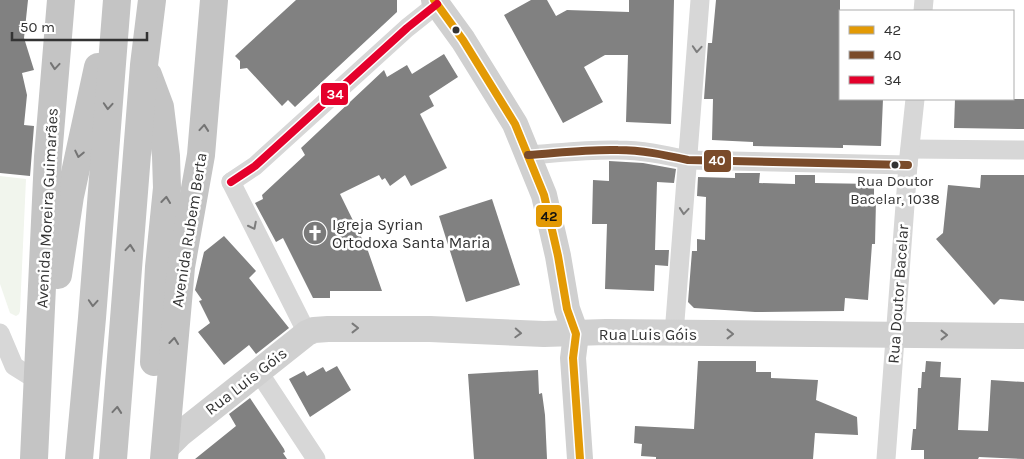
<svg xmlns="http://www.w3.org/2000/svg" width="1024" height="459" font-family="Karla,sans-serif">
	<style>
		.green { fill: #f1f5ed }
		.building { fill: #818181 }
		.lines { fill: none; stroke-linecap: round; stroke-linejoin: round }
		.street { stroke: #d7d7d7; stroke-width: 19 }
		.secondary { stroke: #d0d0d0; stroke-width: 26 }
		.highway { stroke: #c4c4c4; stroke-width: 28 }
		.bus-1-casing { stroke: #fff; stroke-width: 11 }
		.bus-2-casing { stroke: #fff; stroke-width: 11 }
		.bus-3-casing { stroke: #fff; stroke-width: 11 }
		.bus-1 { stroke: #e39a05; stroke-width: 8 }
		.bus-2 { stroke: #7a4b2a; stroke-width: 8 }
		.bus-3 { stroke: #e4002b; stroke-width: 8 }
		.oneway { stroke: #7d7d7d }
		.oneway2 { stroke: #747474 }
		.oneway3 { stroke: #7a7a7a }
		.bus-dot { fill: #333; stroke: #fff; stroke-width: 2 }
		.labels { text-anchor: middle; dominant-baseline: central; stroke-width: 5; stroke-linejoin: round; paint-order: stroke }
		.bus-label { font-size: 15px; fill: #333; stroke: #fff }
		.street-label { font-size: 16px; fill: #333; stroke: #fff }
		.poi-label { font-size: 16px; fill: #333; stroke: #fff; text-anchor: start }
		.line-badge { stroke: #fff; stroke-width: 2 }
		.badge-label { font-size: 14px; text-anchor: middle; font-weight: bold; fill: #fff }
		.pale-badge-label { font-size: 14px; text-anchor: middle; font-weight: bold; fill: #111 }
	</style>
	<rect width="100%" height="100%" fill="#fff"/>
	<polygon class="green" points="0,176 26,179 20,311 19,314 16,316 10,313 0,284"/>
	<g class="building">
		<polygon points="0,0 28,0 24,38 34,70 22,73 27,95 24,125 34,126 30,176 0,173"/>
		<polygon points="296,0 397,0 397,12 295,107 288,100 282,106 247,68 240,69 240,61 235,56"/>
		<polygon points="531,0 547,0 556,16 567,10 629,12 629,0 674,0 671,124 626,122 628,55 605,55 584,67 603,102 563,123 504,15"/>
		<polygon points="716,0 840,0 840,99 883,99 881,146 843,145 843,148 753,146 753,142 712,140 713,99 704,99 708,43 712,43"/>
		<polygon points="444,54 458,77 429,96 434,106 420,114 447,168 411,186 405,175 390,186 385,178 382,180 379,175 340,194 368,251 382,291 330,291 330,298 313,298 283,238 276,242 255,203 263,199 262,195 305,155 301,148 384,70 387,77 407,65 412,74"/>
		<polygon points="955,99 1024,99 1024,129 954,128"/>
		<polygon points="609,161 643,163 676,169 674,183 657,182 655,250 669,250 668,266 655,265 654,291 605,289 607,224 592,224 593,180 609,181"/>
		<polygon points="735,173 760,173 759,183 795,184 795,175 815,175 815,183 874,184 874,200 876,200 875,244 872,244 868,300 845,298 844,311 755,312 694,308 688,302 692,251 697,251 697,239 705,240 706,197 697,196 698,177 735,178"/>
		<polygon points="981,175 1024,175 1024,301 1000,299 994,305 936,239 943,233 948,185 980,188"/>
		<polygon points="492,199 520,285 466,302 439,216"/>
		<polygon points="224,236 256,271 249,278 289,328 256,354 249,345 224,365 198,332 210,323 199,301 202,300 195,290 204,252"/>
		<polygon points="698,361 756,361 756,372 771,372 771,378 818,380 816,400 857,417 858,435 815,433 813,459 656,459 656,457 641,456 642,444 634,443 635,426 694,429"/>
		<polygon points="926,361 941,362 940,377 961,378 958,430 988,431 991,380 1024,382 1024,459 979,457 978,459 924,459 924,450 911,450 913,429 916,429 918,388 921,388 922,372 925,372"/>
		<polygon points="337,366 351,390 310,417 289,379 304,371 307,376 323,367 326,372"/>
		<polygon points="538,370 539,394 542,393 545,415 547,459 474,459 468,374"/>
		<polygon points="250,398 284,449 285,452 283,453 287,459 195,459 236,426 229,414"/>
	</g>
	<g class="lines">
		<g class="street">
			<polyline points="923,11 924,0"/>
			<polyline points="910,149 1024,150"/>
			<path d="M528,155C558,153 588,149 618,150C642,150 665,155 688,160L908,165"/>
			<polyline points="231,182 255,166 407,28 437,4"/>
			<polyline points="231,182 307,333"/>
			<polyline points="0,333 14,366 38,381"/>
			<polyline points="674,334 700,0"/>
			<polyline points="258,371 316,459"/>
			<polyline points="886,459 908,165 915,99"/>
		</g>
		<g class="secondary">
			<polyline points="434,0 463,40 515,124 544,195 558,256 567,309 576,334 573,358 580,459"/>
			<polyline points="165,449 180,434 307,333 314,330 328,329 430,329 544,334 606,332 1024,336"/>
		</g>
		<g class="highway">
			<polyline points="148,75 160,107 166,156 167,188 159,267 154,362"/>
			<polyline points="58,275 70,196 98,67"/>
			<polyline points="34,459 48,157 61,0"/>
			<polyline points="79,459 92,318 117,0"/>
			<polyline points="113,459 144,65 152,0"/>
			<polyline points="164,459 181,267 201,155 214,0"/>
		</g>
		<g class="bus-1-casing">
			<polyline id="bus-1" points="434,0 463,40 515,124 544,195 558,256 567,309 576,334 573,358 580,459"/>
		</g>
		<g class="bus-2-casing">
			<path id="bus-2" d="M528,155C558,153 588,149 618,150C642,150 665,155 688,160L908,165"/>
		</g>
		<g class="bus-3-casing">
			<polyline id="bus-3" points="231,182 255,166 407,28 437,4"/>
		</g>
		<use href="#bus-1" class="bus-1"/>
		<use href="#bus-2" class="bus-2"/>
		<use href="#bus-3" class="bus-3"/>
	</g>
	<defs><path id="oneway-chevron" d="M-2-3.5L2.5 0L-2 3.5" fill="none" stroke-width="1.6" stroke-linecap="round" stroke-linejoin="round" transform="scale(1.25)"/></defs>
	<g class="oneway">
		<use href="#oneway-chevron" transform="translate(697 49) rotate(94)"/>
		<use href="#oneway-chevron" transform="translate(684 211) rotate(95)"/>
		<use href="#oneway-chevron" transform="translate(253 226) rotate(63)"/>
	</g>
	<g class="oneway2">
		<use href="#oneway-chevron" transform="translate(55 66) rotate(95)"/>
		<use href="#oneway-chevron" transform="translate(108 106) rotate(94)"/>
		<use href="#oneway-chevron" transform="translate(204 128) rotate(-85)"/>
		<use href="#oneway-chevron" transform="translate(79 154) rotate(102)"/>
		<use href="#oneway-chevron" transform="translate(166 200) rotate(-84)"/>
		<use href="#oneway-chevron" transform="translate(130 248) rotate(-85)"/>
		<use href="#oneway-chevron" transform="translate(93 303) rotate(94)"/>
		<use href="#oneway-chevron" transform="translate(174 341) rotate(-84)"/>
		<use href="#oneway-chevron" transform="translate(117 410) rotate(-85)"/>
	</g>
	<g class="oneway3">
		<use href="#oneway-chevron" transform="translate(355 328)"/>
		<use href="#oneway-chevron" transform="translate(518 333) rotate(3)"/>
		<use href="#oneway-chevron" transform="translate(730 334)"/>
		<use href="#oneway-chevron" transform="translate(944 335)"/>
	</g>
	<defs>
		<g id="church-disc" transform="scale(1.25)"><circle r="9.5" fill="#7a7a7a" stroke="#fff"/><path d="M-1.2-6h2.4v3.5h3.3v2.4h-3.3V6h-2.4V-.1h-3.3v-2.4h3.3Z" fill="#fff"/></g>
	</defs>
	<g fill-rule="evenodd">
		<use href="#church-disc" x="315" y="233"/>
	</g>
	<g class="bus-dot">
		<circle cx="456" cy="30" r="4.5"/>
		<circle cx="895" cy="165" r="4.5"/>
	</g>
	<g class="labels">
		<g class="bus-label">
			<text x="895" y="181">Rua Doutor<tspan x="895" dy="18">Bacelar, 1038</tspan></text>
		</g>
		<g class="street-label">
			<text transform="translate(47 208) rotate(-87)">Avenida Moreira Guimarães</text>
			<text transform="translate(189 230) rotate(-81)">Avenida Rubem Berta</text>
			<text transform="translate(898 294) rotate(-86)">Rua Doutor Bacelar</text>
			<text x="648" y="334">Rua Luis Góis</text>
			<text transform="translate(246 381) rotate(-38)">Rua Luis Góis</text>
		</g>
		<g class="poi-label">
			<text x="332" y="224">Igreja Syrian<tspan x="332" dy="18">Ortodoxa Santa Maria</tspan></text>
		</g>
	</g>
	<g class="line-badge">
		<rect x="320" y="82" width="29" height="24" rx="5" fill="#e4002b"/>
		<rect x="703" y="149" width="29" height="24" rx="5" fill="#7a4b2a"/>
		<rect x="535" y="204" width="28" height="24" rx="5" fill="#e39a05"/>
	</g>
	<g class="badge-label">
		<text x="335" y="99">34</text>
		<text x="717" y="165">40</text>
	</g>
	<g class="pale-badge-label">
		<text x="549" y="221">42</text>
	</g>
	<rect x="839" y="10" width="175" height="90" fill="#ffffff" stroke="#adadad"/>
	<rect x="849" y="26" width="25" height="8" fill="#e39a05" stroke="#adadad"/>
	<text x="884" y="35" font-size="15" fill="#333333">42</text>
	<rect x="849" y="51" width="25" height="8" fill="#7a4b2a" stroke="#adadad"/>
	<text x="884" y="60" font-size="15" fill="#333333">40</text>
	<rect x="849" y="76" width="25" height="8" fill="#e4002b" stroke="#adadad"/>
	<text x="884" y="85" font-size="15" fill="#333333">34</text>
	<path d="M12 32v8h135v-8" fill="none" stroke="#333333" stroke-width="2.5"/>
	<text x="20" y="32" font-size="15" fill="#333333" stroke="#ffffff" stroke-width="4" paint-order="stroke">50 m</text>
</svg>
